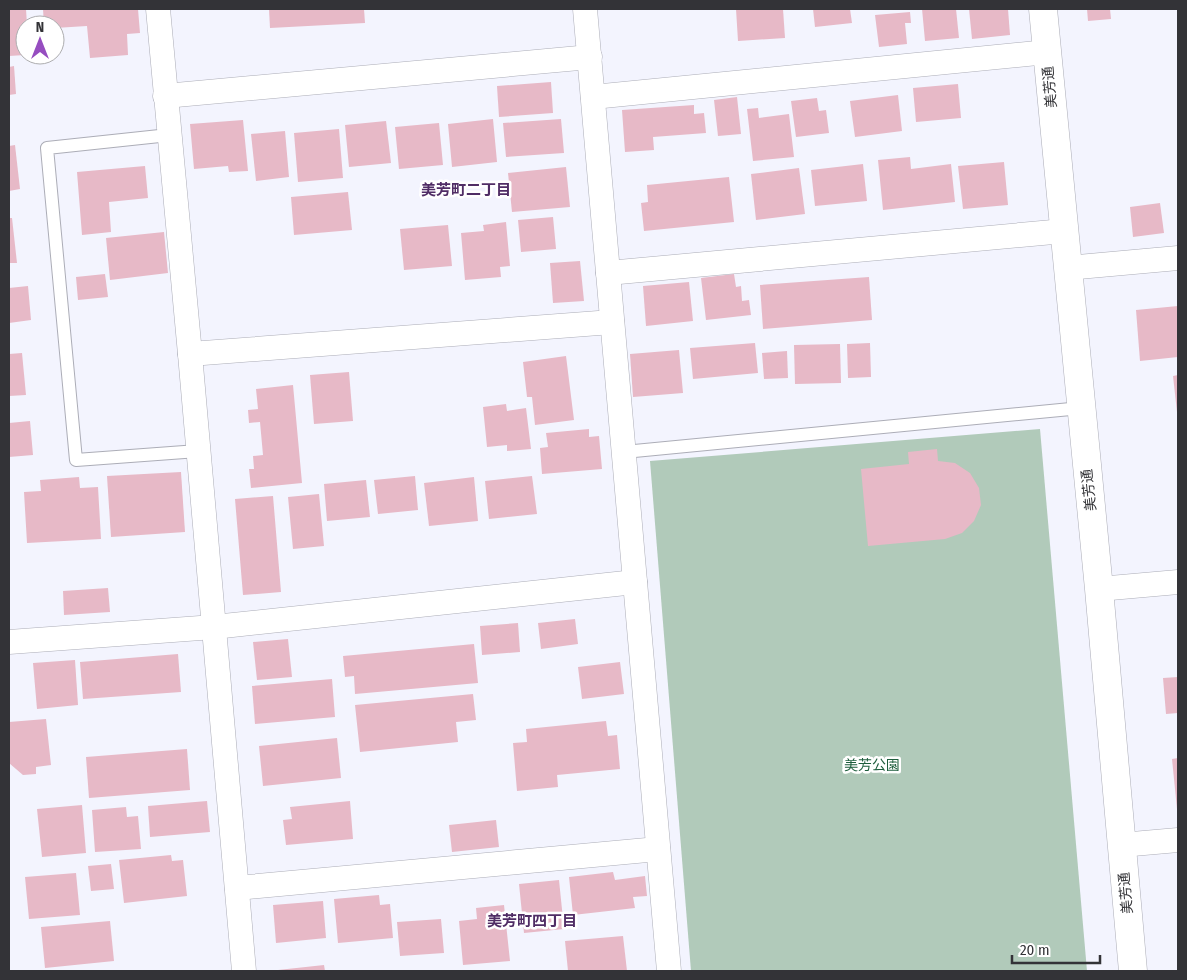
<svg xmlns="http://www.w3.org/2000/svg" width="1187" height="980" font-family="'Fira Sans Condensed','Noto Sans JP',sans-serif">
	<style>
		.green { fill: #b1caba }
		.building { fill: #e7b9c7 }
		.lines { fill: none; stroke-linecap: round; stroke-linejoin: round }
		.service-casing { stroke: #acadb7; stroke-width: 14 }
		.minor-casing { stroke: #acadb7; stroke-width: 25 }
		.tertiary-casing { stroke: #acadb7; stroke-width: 29 }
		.service { stroke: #fff; stroke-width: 12 }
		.minor { stroke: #fff; stroke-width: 24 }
		.tertiary { stroke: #fff; stroke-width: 28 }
		.labels { text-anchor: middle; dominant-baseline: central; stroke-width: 5; stroke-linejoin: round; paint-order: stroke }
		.street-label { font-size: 14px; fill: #333337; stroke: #fff }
		.park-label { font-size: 14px; fill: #1d5d3c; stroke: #fff }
		.neighbourhood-label { font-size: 15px; font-weight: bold; fill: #502d65; stroke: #fff }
	</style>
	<rect width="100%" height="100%" fill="#f3f4fe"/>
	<polygon class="green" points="1040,429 1087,971 691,971 650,461"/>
	<g class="building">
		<polygon points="9,9 26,9 27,25 25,25 25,55 9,56"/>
		<polygon points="43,9 138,9 140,33 127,34 128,55 90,58 87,26 55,28 55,25 44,25"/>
		<polygon points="269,9 364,9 365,23 270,28"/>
		<polygon points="736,9 783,9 785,38 738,41"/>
		<polygon points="813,9 850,9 852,23 815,27"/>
		<polygon points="922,9 956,9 959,38 925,41"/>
		<polygon points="969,9 1008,9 1010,35 972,39"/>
		<polygon points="1087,9 1110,9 1111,19 1088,21"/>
		<polygon points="910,12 911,23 905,23 907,44 879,47 875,15"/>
		<polygon points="14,66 16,94 9,95 9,67"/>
		<polygon points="551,82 553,113 499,117 497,86"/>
		<polygon points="958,84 961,118 916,122 913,88"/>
		<polygon points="898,95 902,131 855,137 850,101"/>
		<polygon points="737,97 741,134 718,136 714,100"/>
		<polygon points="817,98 819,111 826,110 829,133 796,137 791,101"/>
		<polygon points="694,105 694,114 704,113 706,133 653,137 654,150 625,152 622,110"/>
		<polygon points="758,108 759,118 789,114 794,157 753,161 747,109"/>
		<polygon points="493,119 497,162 452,167 448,124"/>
		<polygon points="561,119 564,153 506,157 503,123"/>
		<polygon points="243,120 248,171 229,172 228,166 194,169 190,124"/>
		<polygon points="386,121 391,163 349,167 345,125"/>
		<polygon points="439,123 443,165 399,169 395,127"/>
		<polygon points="339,129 343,178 298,182 294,133"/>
		<polygon points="285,131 289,177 256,181 251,134"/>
		<polygon points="15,145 20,189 9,191 9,146"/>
		<polygon points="910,157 911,169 951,164 955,202 883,210 878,160"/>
		<polygon points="1004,162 1008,205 963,209 958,166"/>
		<polygon points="863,164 867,201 815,206 811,170"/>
		<polygon points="145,166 148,198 109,202 111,232 82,235 77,172"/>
		<polygon points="566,167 570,207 512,212 508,173"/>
		<polygon points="799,168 805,214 756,220 751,174"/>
		<polygon points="729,177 734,222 644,231 641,203 648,202 647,185"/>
		<polygon points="348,192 352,230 294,235 291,197"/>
		<polygon points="1160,203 1164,233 1133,237 1130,207"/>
		<polygon points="553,217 556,249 521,252 518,220"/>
		<polygon points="9,218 12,218 17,263 9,263"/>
		<polygon points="506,222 510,266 500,267 501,277 465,280 461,233 484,231 483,225"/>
		<polygon points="448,225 452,266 404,270 400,229"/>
		<polygon points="164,232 168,273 110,280 106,238"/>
		<polygon points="580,261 584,301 553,303 550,263"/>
		<polygon points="105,274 108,297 78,300 76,277"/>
		<polygon points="734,274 736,287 741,286 742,301 749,300 751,315 706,320 701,278"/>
		<polygon points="869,277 872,320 763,329 760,285"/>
		<polygon points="689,282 693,321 646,326 643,286"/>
		<polygon points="28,286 31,320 9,323 9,288"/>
		<polygon points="1178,306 1178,357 1140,361 1136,310"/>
		<polygon points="755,343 758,373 693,379 690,348"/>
		<polygon points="870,343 871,377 848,378 847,344"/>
		<polygon points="840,344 841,383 795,384 794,345"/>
		<polygon points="679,350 683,393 633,397 630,354"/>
		<polygon points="787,351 788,378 764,379 762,353"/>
		<polygon points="22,353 26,395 9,396 9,354"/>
		<polygon points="566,356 574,420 535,425 532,397 527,397 523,362"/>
		<polygon points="349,372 353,421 314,424 310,375"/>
		<polygon points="1178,375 1178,412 1177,412 1173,376"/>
		<polygon points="293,385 302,483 251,488 249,469 254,469 253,456 263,455 260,422 249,423 248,410 258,409 256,389"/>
		<polygon points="506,404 507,411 526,408 531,449 507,451 507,445 487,447 483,407"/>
		<polygon points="30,421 33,455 9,457 9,423"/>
		<polygon points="589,429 589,437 599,436 602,469 542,474 540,448 548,447 546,433"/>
		<polygon points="937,449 938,461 955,463 970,473 979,488 981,505 974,521 962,533 945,539 868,546 861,469 909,464 908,452"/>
		<polygon points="181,472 185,532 111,537 107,476"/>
		<polygon points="415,476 418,510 378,514 374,480"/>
		<polygon points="532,476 537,514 489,519 485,481"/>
		<polygon points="79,477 80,488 98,487 101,539 27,543 24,492 41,491 40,480"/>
		<polygon points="474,477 478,521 429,526 424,483"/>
		<polygon points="366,480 370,517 327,521 324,484"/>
		<polygon points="319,494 324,546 293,549 288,497"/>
		<polygon points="273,496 281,592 243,595 235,499"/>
		<polygon points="108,588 110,612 64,615 63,591"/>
		<polygon points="575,619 578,644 541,649 538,623"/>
		<polygon points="518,623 520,652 482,655 480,626"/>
		<polygon points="288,639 292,677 257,680 253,642"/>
		<polygon points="474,644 478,683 355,694 354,676 345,677 343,656"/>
		<polygon points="178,654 181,692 83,699 80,662"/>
		<polygon points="75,660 78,705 37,709 33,663"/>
		<polygon points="620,662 624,694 582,699 578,667"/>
		<polygon points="1178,677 1178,713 1166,714 1163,678"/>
		<polygon points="332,679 335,717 255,724 252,686"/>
		<polygon points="473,694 476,720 456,722 458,742 360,752 355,705"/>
		<polygon points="46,719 51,765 36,767 36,774 23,775 9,763 9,722"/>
		<polygon points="606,721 608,736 617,735 620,769 557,775 558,787 517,791 513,743 527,742 526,729"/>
		<polygon points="337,738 341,778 263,786 259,746"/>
		<polygon points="187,749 190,790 89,798 86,757"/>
		<polygon points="1178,758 1178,809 1177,809 1172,759"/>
		<polygon points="207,801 210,832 150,837 148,806"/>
		<polygon points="350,801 353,839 286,845 283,820 292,819 290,807"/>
		<polygon points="82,805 86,853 42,857 37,809"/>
		<polygon points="126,807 127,817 138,816 141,849 95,852 92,810"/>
		<polygon points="496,820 499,847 452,852 449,825"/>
		<polygon points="171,855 172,861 183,860 187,896 124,903 119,860"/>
		<polygon points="111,864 114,889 91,891 88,866"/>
		<polygon points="613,872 615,880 645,876 647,896 633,897 635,908 573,915 569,877"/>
		<polygon points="76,873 80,915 29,919 25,877"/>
		<polygon points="559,880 564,929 524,933 519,884"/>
		<polygon points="379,895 380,905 390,904 393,938 338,943 334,899"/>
		<polygon points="323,901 326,938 276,943 273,905"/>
		<polygon points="504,905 510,961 463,965 459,921 477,919 476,908"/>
		<polygon points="441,919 444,953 400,956 397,922"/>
		<polygon points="110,921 114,961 45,968 41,927"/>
		<polygon points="623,936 627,971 568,971 565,941"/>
		<polygon points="324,965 325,971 278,971 278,970"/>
	</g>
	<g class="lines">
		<g class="service-casing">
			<g id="service">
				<polyline points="169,135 47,148 76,460 198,451"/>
				<polyline points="624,452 1081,408"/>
			</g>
		</g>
		<g class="minor-casing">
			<g id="minor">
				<polyline points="158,9 190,354 244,971"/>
				<polyline points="585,9 669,971"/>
				<polyline points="165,96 590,57"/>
				<polyline points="593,97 1047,52"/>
				<polyline points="1067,268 1178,258"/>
				<polyline points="608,273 1064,231"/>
				<polyline points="190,354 612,322"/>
				<polyline points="1099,589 1178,582"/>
				<polyline points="9,642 214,627 635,582"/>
				<polyline points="1121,845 1178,840"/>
				<polyline points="237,888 658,849"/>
			</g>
		</g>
		<g class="tertiary-casing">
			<polyline id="tertiary" points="1043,9 1099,589 1133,971"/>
		</g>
		<use href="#service" class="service"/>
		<use href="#minor" class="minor"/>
		<use href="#tertiary" class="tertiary"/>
	</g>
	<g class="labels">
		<g class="street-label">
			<text transform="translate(1050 87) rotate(-95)">美芳通</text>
			<text transform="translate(1089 490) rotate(-96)">美芳通</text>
			<text transform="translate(1126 893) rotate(-95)">美芳通</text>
		</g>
		<g class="park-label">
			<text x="872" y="765">美芳公園</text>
		</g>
		<g class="neighbourhood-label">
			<text x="466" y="190">美芳町二丁目</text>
			<text x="532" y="921">美芳町四丁目</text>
		</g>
	</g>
	<rect width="1187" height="980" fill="none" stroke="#333337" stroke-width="20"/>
	<g transform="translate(40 40)"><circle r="24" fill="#ffffff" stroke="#adadaf"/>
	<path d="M0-4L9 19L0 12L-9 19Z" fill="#964dc0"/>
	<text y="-8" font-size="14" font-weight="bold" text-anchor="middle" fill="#333337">N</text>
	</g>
	<path d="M1012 955v8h88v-8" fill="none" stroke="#333337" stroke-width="2.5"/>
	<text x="1020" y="955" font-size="15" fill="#333337" stroke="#ffffff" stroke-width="4" paint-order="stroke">20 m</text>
</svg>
